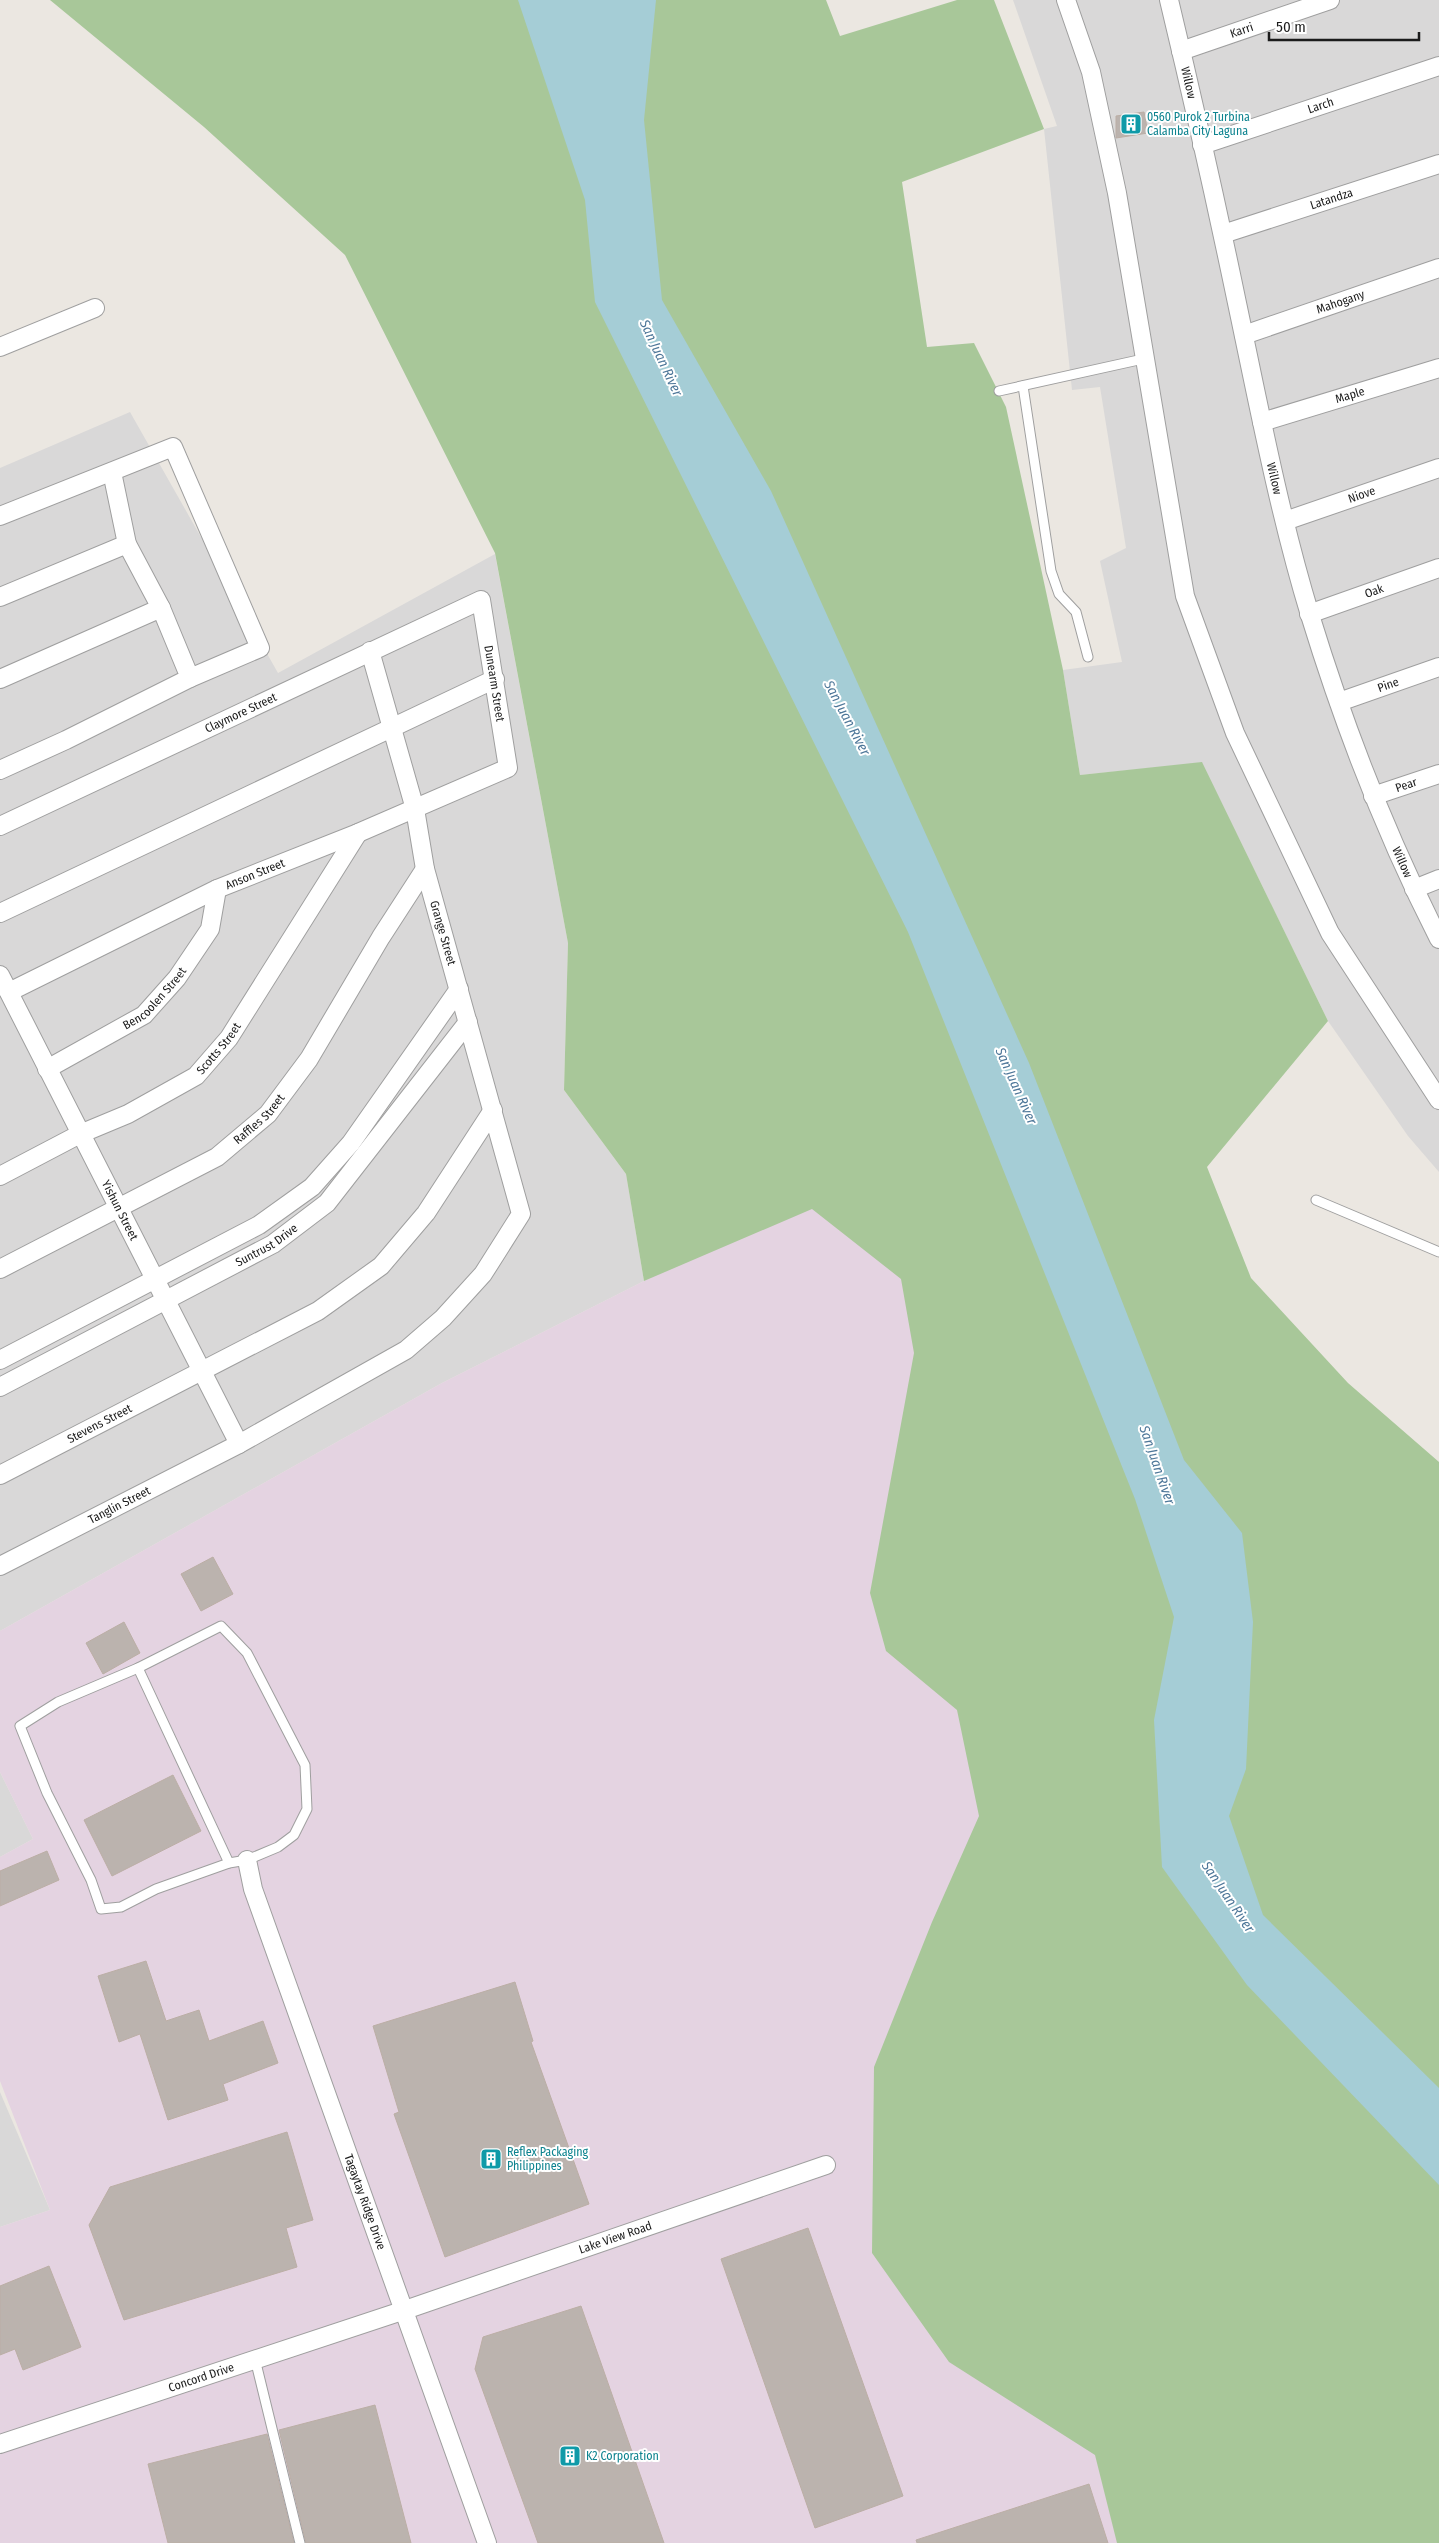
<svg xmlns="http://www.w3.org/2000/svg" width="1439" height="2543" font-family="'Fira Sans Condensed',sans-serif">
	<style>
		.residential { fill: #d9d8d8 }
		.industrial { fill: #e4d3e1 }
		.forest { fill: #a8c799 }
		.water { fill: #a5cdd6 }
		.building { fill: #bbb3ae; stroke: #bbaea5 }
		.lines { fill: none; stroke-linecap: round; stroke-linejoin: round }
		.service-casing { stroke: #9f9f9f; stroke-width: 11 }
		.minor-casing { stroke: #9f9f9f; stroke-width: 20 }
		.service { stroke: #fff; stroke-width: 9 }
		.minor { stroke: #fff; stroke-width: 18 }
		.labels { text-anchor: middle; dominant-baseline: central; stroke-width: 4; stroke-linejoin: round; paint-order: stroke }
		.street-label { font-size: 12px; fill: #1b1b1b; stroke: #fff }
		.culture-label { font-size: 12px; fill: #0d838f; stroke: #fff; text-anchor: start }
		.water-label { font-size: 14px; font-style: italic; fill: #4e7799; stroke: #fff }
	</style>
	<rect width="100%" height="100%" fill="#ebe7e1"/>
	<g class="residential">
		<polygon points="1013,0 1439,0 1439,1172 1408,1136 1328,1021 1202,763 1080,775 1063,670 1122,662 1100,561 1126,548 1100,387 1072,390 1044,129 1057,126"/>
		<polygon points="130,412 278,673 495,554 568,943 564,1090 626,1174 644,1281 442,1383 0,1631 0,468"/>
		<polygon points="0,1772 33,1839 0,1857"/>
		<polygon points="0,2092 50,2210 0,2227"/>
	</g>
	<polygon class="industrial" points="885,1154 1439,2543 0,2543 0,2227 50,2210 0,2081 0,1857 33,1839 0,1772 0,1631 442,1383 644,1281"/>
	<polygon class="forest" points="50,0 826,0 840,36 957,0 994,0 1044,129 902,182 927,347 974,343 1006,407 1063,670 1080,775 1202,762 1328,1021 1207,1167 1251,1278 1348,1383 1439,1462 1439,2543 1117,2543 1095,2455 949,2362 872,2253 874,2067 932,1922 979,1816 957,1710 886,1651 870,1593 914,1353 901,1279 812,1209 644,1281 626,1174 564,1090 568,943 495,553 345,255 204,127"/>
	<polygon class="water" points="518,0 656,0 644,120 662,300 771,491 1029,1063 1184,1460 1242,1533 1253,1622 1246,1769 1229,1816 1263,1915 1439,2088 1439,2185 1247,1985 1162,1867 1154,1720 1174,1617 1135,1499 908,932 595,302 585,200"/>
	<g class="building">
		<polygon points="1144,112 1148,133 1116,138 1116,116"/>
		<polygon points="213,1557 233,1594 201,1611 181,1574"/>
		<polygon points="124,1622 140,1653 103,1674 86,1643"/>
		<polygon points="173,1775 201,1831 112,1876 84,1820"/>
		<polygon points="47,1851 59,1880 0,1906 0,1871"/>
		<polygon points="146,1961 166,2021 199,2010 209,2041 263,2021 278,2063 223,2084 228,2100 168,2120 140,2034 119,2042 98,1976"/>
		<polygon points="515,1982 533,2041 531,2042 589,2204 445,2257 394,2114 399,2112 373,2026"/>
		<polygon points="287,2132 313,2220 286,2228 297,2267 124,2320 89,2225 110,2187"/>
		<polygon points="808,2228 903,2496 815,2528 721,2259"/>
		<polygon points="49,2266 81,2347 23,2370 15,2349 0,2355 0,2286"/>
		<polygon points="581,2306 664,2543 538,2543 475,2369 483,2337"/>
		<polygon points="375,2405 411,2543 306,2543 279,2430"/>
		<polygon points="267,2434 294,2543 168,2543 148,2464"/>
		<polygon points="1089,2484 1108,2543 917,2543 916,2540"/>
	</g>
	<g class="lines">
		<g class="service-casing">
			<g id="service">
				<polyline points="1023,386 1051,571 1059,594 1076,612 1088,657"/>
				<polyline points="999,391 1143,359"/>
				<polyline points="1316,1200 1439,1252"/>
				<polygon points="221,1626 247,1653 305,1765 307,1809 294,1835 278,1847 247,1860 229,1863 156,1889 121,1907 101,1909 91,1880 47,1793 20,1726 58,1702 138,1668"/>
				<polyline points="138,1668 229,1863"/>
				<polyline points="255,2359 300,2543"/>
			</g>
		</g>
		<g class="minor-casing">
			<g id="minor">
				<polyline points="1066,0 1091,72 1117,193 1185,596 1235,733 1330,933 1439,1100"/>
				<path id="s1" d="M1169,0C1193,100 1216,202 1237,303C1259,407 1279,513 1310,615C1344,726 1386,835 1439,939"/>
				<path id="s2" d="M1181,51L1330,0"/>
				<path id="s3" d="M1202,145L1439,66"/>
				<path id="s4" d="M1223,234L1439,164"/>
				<path id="s5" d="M1244,335L1439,268"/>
				<polyline points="0,347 95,308"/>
				<path id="s6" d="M1262,422L1439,368"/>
				<polyline points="0,516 173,447 260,648 190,678"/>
				<path id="s7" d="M1285,521L1439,468"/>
				<polyline points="0,597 127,544"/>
				<path id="s8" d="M1309,614L1439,568"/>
				<polyline points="0,679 161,608"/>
				<path id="s9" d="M1339,702L1439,667"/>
				<polyline points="0,770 66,740 190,678 161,608 127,544 112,472"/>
				<path id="s10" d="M1373,796L1439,774"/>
				<path id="s11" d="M0,826L481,600L508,768L358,833L217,889L9,992"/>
				<polyline points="1414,889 1439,879"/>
				<polyline points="0,913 495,679"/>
				<path id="s12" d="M0,975L239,1444"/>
				<path id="s13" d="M47,1069L144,1015L177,978L210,929L217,889"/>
				<path id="s14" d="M0,1176L80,1134L128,1114L196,1076L229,1038L358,833"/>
				<path id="s15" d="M0,1269L217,1157L268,1114L309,1059L381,937L425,869"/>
				<polyline points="0,1360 259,1225 312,1187 351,1143 459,989"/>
				<path id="s16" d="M0,1387L273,1244L327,1203L468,1022"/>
				<path id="s17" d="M0,1475L318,1311L381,1266L426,1213L493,1110"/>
				<path id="s18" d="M0,1566L239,1444L406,1350L443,1318L483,1274L521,1214L425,869L415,809L370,651"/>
				<path id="s19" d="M247,1860L253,1889L487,2543"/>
				<path id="s20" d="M0,2444L405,2310L826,2165"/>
			</g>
		</g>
		<use href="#service" class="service"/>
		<use href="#minor" class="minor"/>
	</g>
	<defs>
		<g id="building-square" transform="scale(1.125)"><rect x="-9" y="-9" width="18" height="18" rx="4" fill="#0f9aa8" stroke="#fff"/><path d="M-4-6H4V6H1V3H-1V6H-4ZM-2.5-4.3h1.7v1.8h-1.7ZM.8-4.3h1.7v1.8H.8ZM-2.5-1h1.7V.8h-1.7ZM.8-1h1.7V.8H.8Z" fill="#fff"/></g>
	</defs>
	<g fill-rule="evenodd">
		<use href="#building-square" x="1131" y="124"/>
		<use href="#building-square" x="491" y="2159"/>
		<use href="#building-square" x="570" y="2456"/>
	</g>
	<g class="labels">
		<g class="street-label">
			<text stroke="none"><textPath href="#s2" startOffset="64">Karri</textPath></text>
			<text stroke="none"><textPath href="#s1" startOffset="85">Willow</textPath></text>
			<text stroke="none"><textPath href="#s3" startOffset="125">Larch</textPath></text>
			<text stroke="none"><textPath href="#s4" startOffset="114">Latandza</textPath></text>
			<text stroke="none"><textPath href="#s5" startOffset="102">Mahogany</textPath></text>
			<text stroke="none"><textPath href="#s6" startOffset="92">Maple</textPath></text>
			<text stroke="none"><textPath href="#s1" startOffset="490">Willow</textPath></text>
			<text stroke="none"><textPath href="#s7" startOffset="81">Niove</textPath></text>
			<text stroke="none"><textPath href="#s8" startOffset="69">Oak</textPath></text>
			<text stroke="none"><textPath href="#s11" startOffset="616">Dunearm Street</textPath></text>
			<text stroke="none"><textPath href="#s9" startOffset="52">Pine</textPath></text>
			<text stroke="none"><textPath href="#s11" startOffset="266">Claymore Street</textPath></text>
			<text stroke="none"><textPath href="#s10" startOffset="35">Pear</textPath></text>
			<text stroke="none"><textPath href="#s1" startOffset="895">Willow</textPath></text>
			<text transform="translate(255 874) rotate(-22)">Anson Street</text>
			<text transform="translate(443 933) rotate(74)">Grange Street</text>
			<text stroke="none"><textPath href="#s13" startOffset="130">Bencoolen Street</textPath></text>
			<text stroke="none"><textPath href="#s14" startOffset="256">Scotts Street</textPath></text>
			<text stroke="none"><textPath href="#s15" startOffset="301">Raffles Street</textPath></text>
			<text stroke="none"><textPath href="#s12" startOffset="264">Yishun Street</textPath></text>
			<text stroke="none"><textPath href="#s16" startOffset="302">Suntrust Drive</textPath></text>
			<text stroke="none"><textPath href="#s17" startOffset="112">Stevens Street</textPath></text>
			<text stroke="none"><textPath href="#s18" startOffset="134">Tanglin Street</textPath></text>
			<text stroke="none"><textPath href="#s19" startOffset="362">Tagaytay Ridge Drive</textPath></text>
			<text stroke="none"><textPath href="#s20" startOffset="649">Lake View Road</textPath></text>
			<text stroke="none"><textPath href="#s20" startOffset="212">Concord Drive</textPath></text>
		</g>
		<g class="culture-label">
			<text x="1147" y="117">0560 Purok 2 Turbina<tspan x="1147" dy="14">Calamba City Laguna</tspan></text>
			<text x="507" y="2152">Reflex Packaging<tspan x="507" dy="14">Philippines</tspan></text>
			<text x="586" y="2456">K2 Corporation</text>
		</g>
		<g class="water-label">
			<text transform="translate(661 358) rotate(65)">San Juan River</text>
			<text transform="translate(847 718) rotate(62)">San Juan River</text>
			<text transform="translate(1016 1086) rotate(66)">San Juan River</text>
			<text transform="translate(1157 1465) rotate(71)">San Juan River</text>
			<text transform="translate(1228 1897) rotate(56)">San Juan River</text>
		</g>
	</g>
	<path d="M1269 32v8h150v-8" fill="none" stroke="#1b1b1b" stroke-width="2.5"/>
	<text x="1276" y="32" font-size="15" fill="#1b1b1b" stroke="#ffffff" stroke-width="4" paint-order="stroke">50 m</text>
</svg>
